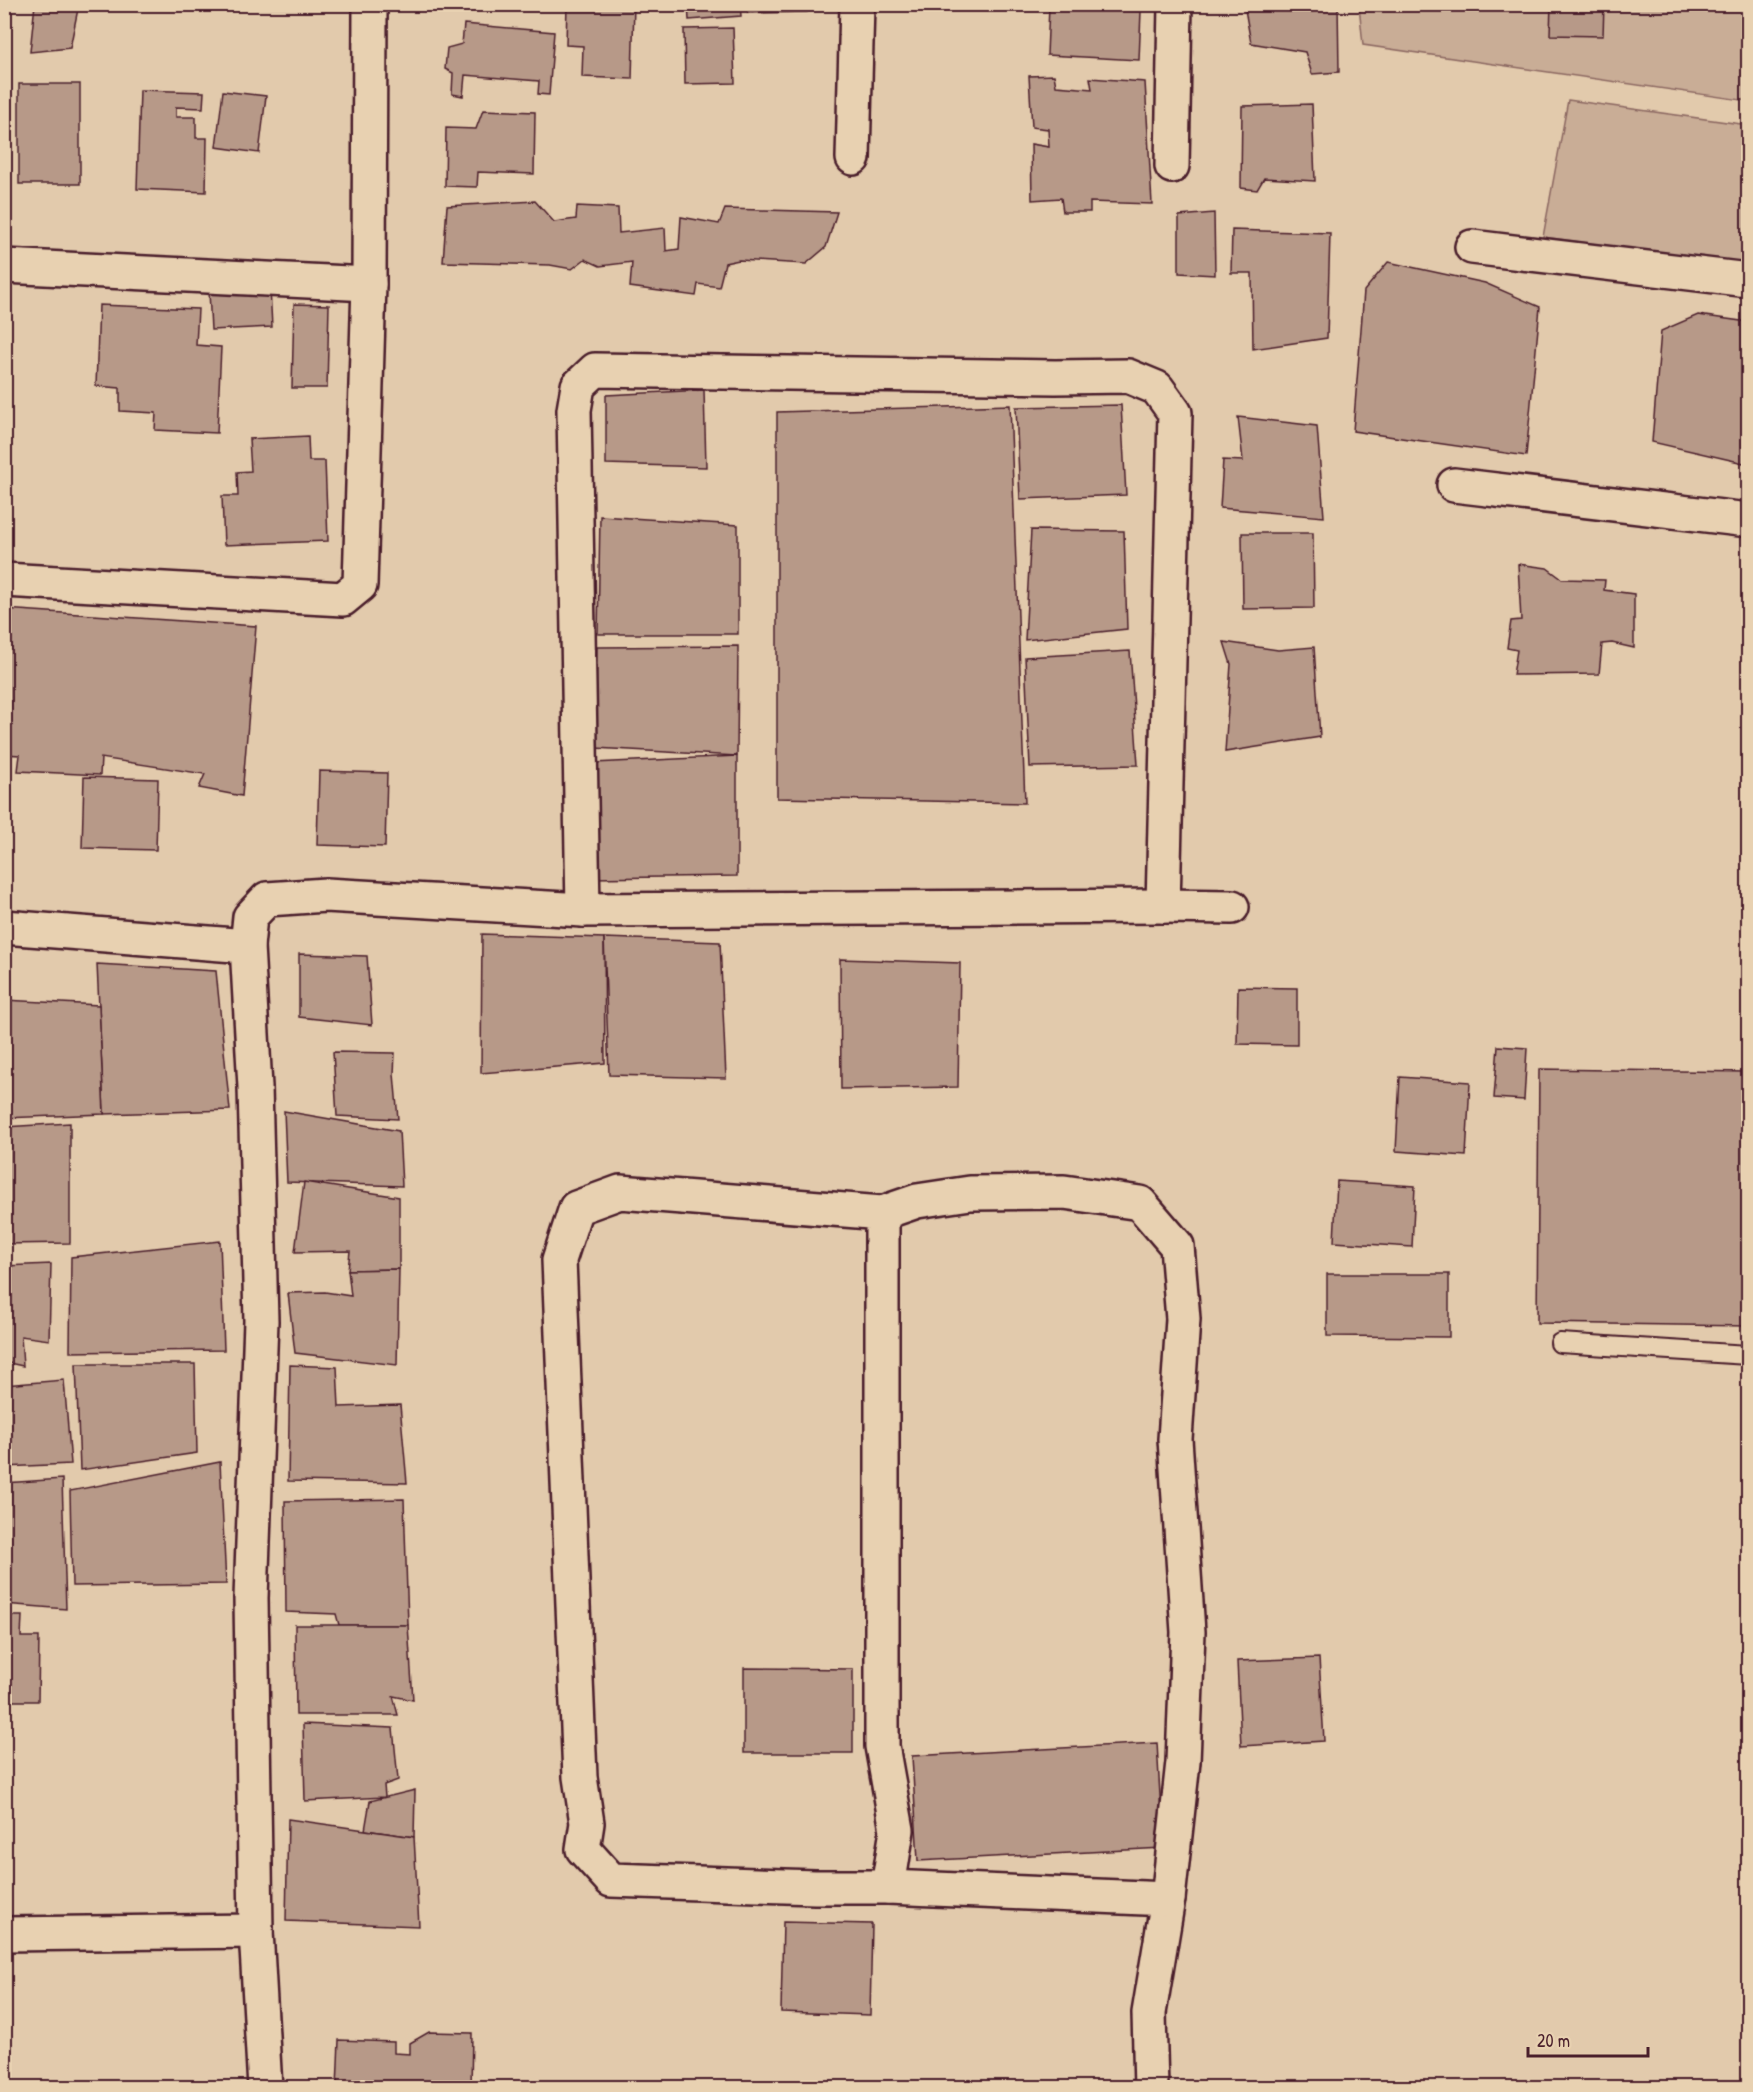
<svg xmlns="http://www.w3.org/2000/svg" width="1753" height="2092" font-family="'Patrick Hand',sans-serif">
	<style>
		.green { fill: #c9ad96; stroke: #8a6660; stroke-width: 1.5 }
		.building { fill: #b79988; stroke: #4a1f2b; stroke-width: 1.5 }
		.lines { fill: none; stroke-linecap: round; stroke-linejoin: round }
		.service-casing { stroke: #4a1f2b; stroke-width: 22 }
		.minor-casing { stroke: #4a1f2b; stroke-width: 38 }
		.service { stroke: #e8d1b1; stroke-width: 18 }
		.minor { stroke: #e8d1b1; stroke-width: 33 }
	</style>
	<rect width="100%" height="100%" fill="#e2caac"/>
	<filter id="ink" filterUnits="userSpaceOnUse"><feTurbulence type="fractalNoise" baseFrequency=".0167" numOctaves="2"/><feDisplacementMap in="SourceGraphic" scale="12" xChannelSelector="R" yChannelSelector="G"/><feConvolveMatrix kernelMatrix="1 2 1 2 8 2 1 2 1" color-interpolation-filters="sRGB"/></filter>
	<g filter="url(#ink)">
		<g class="green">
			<polygon points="1359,5 1748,5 1748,101 1363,45"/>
			<polygon points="1568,100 1748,125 1748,264 1543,237"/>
		</g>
		<g class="building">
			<polygon points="35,4 79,4 70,48 30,52"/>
			<polygon points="567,4 634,4 632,79 582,77 583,46 566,45"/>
			<polygon points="688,4 740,4 741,16 689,20"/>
			<polygon points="747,4 807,4 807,12 748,13"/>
			<polygon points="1244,4 1338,4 1339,72 1312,74 1305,52 1251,43"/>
			<polygon points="1551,4 1604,4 1603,36 1550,35"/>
			<polygon points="1049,6 1141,11 1139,60 1047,55"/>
			<polygon points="464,24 554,32 549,95 538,94 539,81 465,75 463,96 452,94 453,73 445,69 447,48 462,44"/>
			<polygon points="733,28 735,83 685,84 684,29"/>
			<polygon points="1054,75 1056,86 1092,89 1090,78 1145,82 1152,204 1090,202 1090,212 1063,212 1061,198 1032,200 1031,144 1049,147 1048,129 1032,127 1029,76"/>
			<rect x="19" y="84" width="61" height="100"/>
			<polygon points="140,90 204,92 203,108 176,107 176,117 196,117 196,138 207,138 206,192 137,189"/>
			<polygon points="223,91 266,96 259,153 216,147"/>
			<polygon points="1312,104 1315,181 1264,178 1257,190 1241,188 1242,106"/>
			<polygon points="483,110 535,112 534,174 478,172 477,187 445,186 446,128 476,129"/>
			<polygon points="535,201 554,222 576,219 577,206 618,208 619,233 665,228 666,251 679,249 681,217 719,224 725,209 837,212 826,247 806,264 739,260 725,263 719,287 698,284 696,296 630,287 632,262 600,266 585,259 572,269 550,265 443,262 447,206"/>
			<polygon points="1214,213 1215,275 1179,273 1179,216"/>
			<polygon points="1232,230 1330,233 1327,338 1253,349 1252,273 1231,273"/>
			<polygon points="1388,262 1485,283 1540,307 1526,456 1353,431 1364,291"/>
			<polygon points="270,288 272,327 211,330 209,291"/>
			<polygon points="294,304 329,305 327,388 292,388"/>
			<polygon points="99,305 198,309 196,345 221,347 217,433 155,430 156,413 120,411 120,388 96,386"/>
			<polygon points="1698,315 1748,322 1748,464 1652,442 1661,331"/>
			<polygon points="704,390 706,467 606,464 606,395"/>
			<polygon points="1010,405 1025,803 777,798 777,412"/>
			<polygon points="1121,405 1126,495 1020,499 1016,407"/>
			<polygon points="1238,417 1317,426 1324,517 1220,508 1223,460 1243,461"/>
			<polygon points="308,436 309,461 325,461 328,541 224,545 222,496 238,496 237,472 251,471 249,439"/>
			<polygon points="600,516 738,525 738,634 598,634"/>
			<polygon points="1031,530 1124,531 1127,629 1025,640"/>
			<polygon points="1242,533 1313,533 1314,608 1243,609"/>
			<polygon points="1518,564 1547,568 1562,579 1605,580 1604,590 1634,594 1634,648 1612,643 1602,644 1599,674 1513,675 1517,650 1507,648 1511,621 1521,620"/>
			<polygon points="4,609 256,626 242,796 199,788 205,774 101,758 100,775 18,771 20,755 4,754"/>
			<polygon points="1224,642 1278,650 1314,647 1320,737 1225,752 1231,664"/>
			<polygon points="738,646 737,756 595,748 597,647"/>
			<polygon points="1130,651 1138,765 1030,767 1025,657"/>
			<polygon points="737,756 737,876 591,878 594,763"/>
			<polygon points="319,771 387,773 385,847 317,845"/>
			<polygon points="84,777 158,779 156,850 82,848"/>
			<polygon points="482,934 604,938 605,1063 481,1073"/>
			<polygon points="604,938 720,942 726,1078 609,1075"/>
			<polygon points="299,954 367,956 372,1025 299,1017"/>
			<polygon points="840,959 960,963 958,1087 841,1089"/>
			<polygon points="97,964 216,971 230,1110 104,1114"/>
			<polygon points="1238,987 1297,988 1297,1045 1237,1044"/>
			<polygon points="4,1000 99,1005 104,1114 4,1118"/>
			<polygon points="1498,1046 1527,1048 1524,1100 1494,1098"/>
			<polygon points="333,1052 395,1053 394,1074 398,1119 337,1116"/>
			<polygon points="1539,1069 1748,1072 1748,1326 1537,1323"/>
			<polygon points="1400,1077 1470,1082 1466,1156 1396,1151"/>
			<polygon points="284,1111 399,1131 402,1186 287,1182"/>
			<polygon points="70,1123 70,1243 4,1244 4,1127"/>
			<polygon points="1337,1181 1415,1186 1412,1247 1334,1242"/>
			<polygon points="304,1182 399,1197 399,1269 348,1270 350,1251 295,1252"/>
			<polygon points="220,1241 224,1350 70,1352 71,1257"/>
			<polygon points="51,1264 49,1340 21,1336 23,1366 4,1362 4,1266"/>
			<polygon points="399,1269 397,1365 295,1353 288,1293 325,1292 351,1296 348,1270"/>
			<polygon points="1327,1274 1449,1274 1449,1337 1327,1336"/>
			<polygon points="76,1364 195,1364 197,1453 80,1470"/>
			<polygon points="290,1365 337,1367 339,1407 400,1405 407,1483 288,1481"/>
			<polygon points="64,1380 71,1464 4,1467 4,1385"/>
			<polygon points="220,1462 226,1584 72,1586 70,1491"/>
			<polygon points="62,1479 66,1609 4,1604 4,1483"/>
			<polygon points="404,1499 408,1625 339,1625 336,1614 286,1612 285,1501"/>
			<polygon points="4,1616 22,1616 21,1637 39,1637 38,1701 4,1701"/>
			<polygon points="295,1625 408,1625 413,1700 393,1696 398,1715 296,1715"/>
			<polygon points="1319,1658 1324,1741 1241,1746 1237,1661"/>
			<polygon points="744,1668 853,1669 853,1753 744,1753"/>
			<polygon points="303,1724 393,1728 398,1780 384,1785 385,1797 305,1801"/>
			<polygon points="1157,1743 1163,1848 918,1861 912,1756"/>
			<polygon points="415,1790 414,1837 365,1830 370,1801"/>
			<polygon points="288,1819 414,1837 419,1926 286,1921"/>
			<polygon points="783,1922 872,1924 870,2015 781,2012"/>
			<polygon points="429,2032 472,2033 471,2088 337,2088 339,2040 394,2042 394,2053 410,2054 410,2043"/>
		</g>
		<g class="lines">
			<g class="service-casing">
				<polyline id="service" points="1560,1343 1748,1355"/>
			</g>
			<g class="minor-casing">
				<g id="minor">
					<polyline points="853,158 857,4"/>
					<polyline points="1172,166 1175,4"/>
					<polyline points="1472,247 1748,280"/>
					<polyline points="4,266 369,284"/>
					<polyline points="1454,485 1748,520"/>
					<polyline points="4,580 343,599 360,585 369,284 370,4"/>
					<polyline points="583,910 574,410 578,386 595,370 1055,377 1128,376 1157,388 1175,413 1163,906"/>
					<polyline points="4,927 247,946"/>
					<polyline points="882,1213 882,1746 897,1830 888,1887 815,1887 611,1880 583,1849 587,1823 580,1777 559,1260 576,1208 620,1192 882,1213 917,1201 970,1193 1064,1192 1140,1203 1177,1246 1183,1319 1175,1439 1188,1632 1183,1762 1168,1899 1149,2013 1151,2088"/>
					<polyline points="888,1887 1168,1899"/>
					<polyline points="4,1934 256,1931"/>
					<polyline points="265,2088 256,1931 251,1598 261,1321 255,1087 247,946 250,917 267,899 326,895 583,910 1163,906 1232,907"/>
				</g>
			</g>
			<use href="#service" class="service"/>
			<use href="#minor" class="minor"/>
		</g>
	</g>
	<rect width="1753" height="2092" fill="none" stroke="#e8d1b1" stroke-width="24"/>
	<rect x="12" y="12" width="1729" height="2068" fill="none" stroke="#4a1f2b" stroke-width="2" filter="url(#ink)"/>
	<path d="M1528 2047v9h120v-9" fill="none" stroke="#4a1f2b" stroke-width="3"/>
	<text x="1537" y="2047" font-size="18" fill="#4a1f2b" stroke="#e8d1b1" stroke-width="4.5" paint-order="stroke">20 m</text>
</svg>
